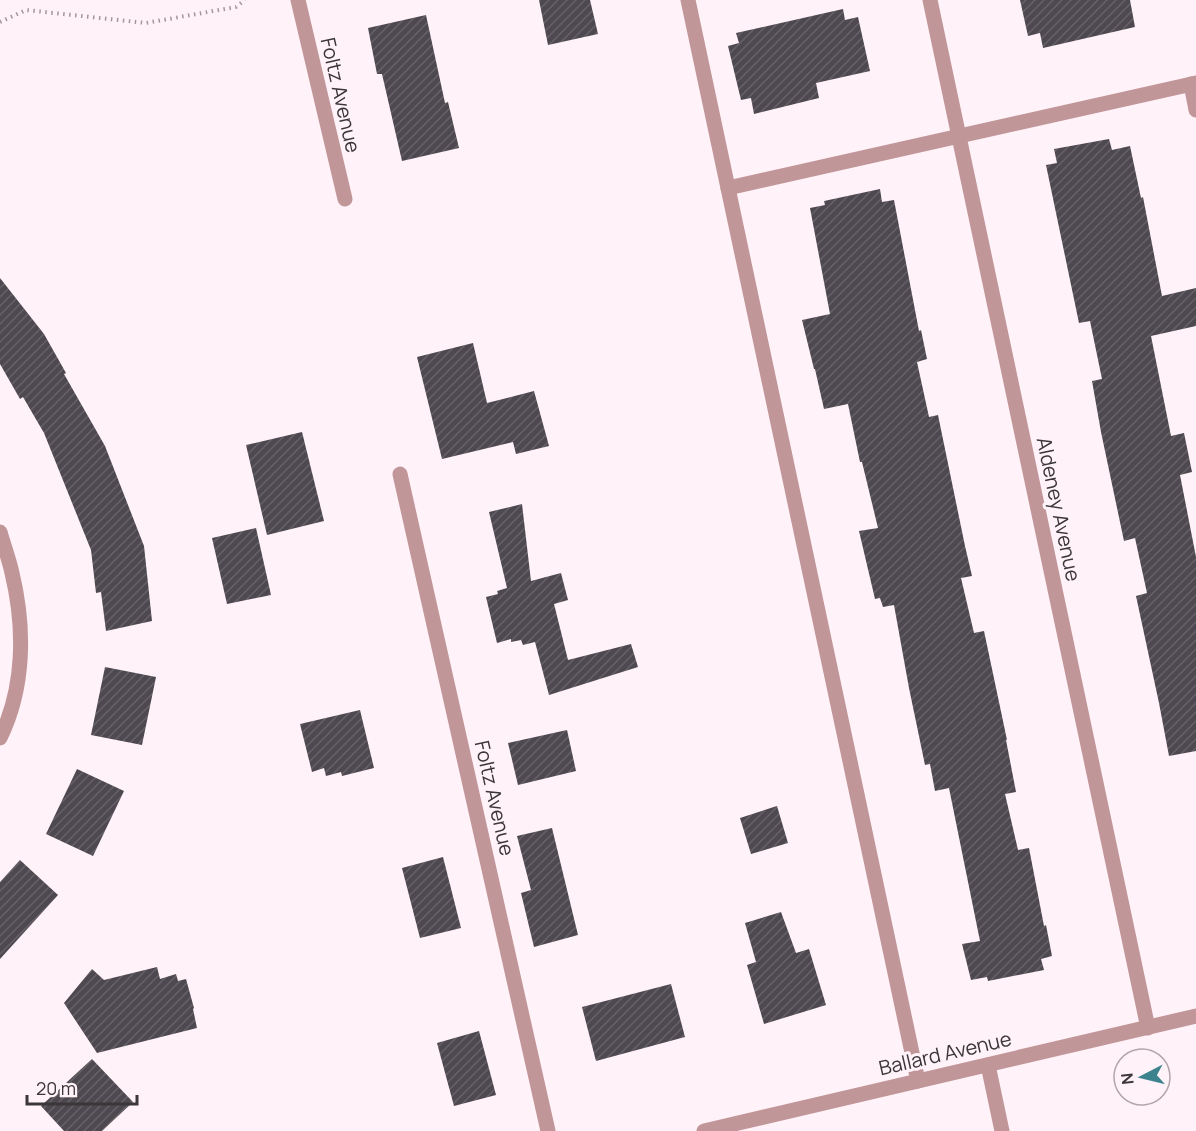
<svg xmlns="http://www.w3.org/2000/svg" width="1196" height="1131" font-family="Manrope,sans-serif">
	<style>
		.building { fill: url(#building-hatch) }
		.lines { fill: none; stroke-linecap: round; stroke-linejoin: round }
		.path { stroke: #a1989c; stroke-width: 4; stroke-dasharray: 1.5 4.5; stroke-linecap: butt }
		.minor { stroke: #c19699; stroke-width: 15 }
		.labels { text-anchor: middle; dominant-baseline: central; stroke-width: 6; stroke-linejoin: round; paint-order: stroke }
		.street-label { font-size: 20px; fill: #3b3638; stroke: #fff2f8 }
	</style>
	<defs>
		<pattern id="building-hatch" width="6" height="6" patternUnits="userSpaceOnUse" patternTransform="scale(1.5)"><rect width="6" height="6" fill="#4e4850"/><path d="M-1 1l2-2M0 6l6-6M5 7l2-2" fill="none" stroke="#666167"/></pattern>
	</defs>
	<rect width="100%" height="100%" fill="#fff2f8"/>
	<g class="building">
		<polygon points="539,0 590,0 598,34 548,45"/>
		<polygon points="1020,0 1130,0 1135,27 1043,48 1040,33 1028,36"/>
		<polygon points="843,9 845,20 858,17 870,71 816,83 819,98 754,114 751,98 741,100 728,46 739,43 736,33"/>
		<polygon points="426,15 445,103 448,102 459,148 402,161 382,74 377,74 368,28"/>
		<polygon points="1109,139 1112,150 1130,146 1141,198 1143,197 1162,296 1196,288 1196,326 1151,336 1171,436 1184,433 1192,472 1180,475 1196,557 1196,751 1169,756 1159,703 1136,596 1147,593 1135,538 1124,541 1101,432 1092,381 1102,379 1090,321 1079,323 1046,165 1057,163 1054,149"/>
		<polygon points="880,189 882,202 894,200 919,331 921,330 927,359 917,362 929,417 938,415 965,546 972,576 961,578 974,633 984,631 1007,740 1006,740 1016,792 1005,794 1018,850 1029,848 1044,926 1046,925 1052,956 1041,959 1044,970 988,981 987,977 971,980 962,944 980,941 949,788 935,791 930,764 925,765 909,688 894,605 883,607 880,598 875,599 859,531 878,528 862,462 860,462 848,404 824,409 815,369 814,369 802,320 830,314 810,208 825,205 824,201"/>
		<polygon points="0,278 44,334 66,373 64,374 105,446 144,546 152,621 106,631 101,592 96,593 91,550 44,433 23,397 20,399 0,364"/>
		<polygon points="473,343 487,403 534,391 549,446 516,454 513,442 442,459 417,357"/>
		<polygon points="302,432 324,521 267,535 246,445"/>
		<polygon points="522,504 531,581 561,573 568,600 554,604 568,660 631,644 638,667 549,695 535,642 523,645 521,640 511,642 511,639 497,643 486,597 498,594 497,591 507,588 489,512"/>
		<polygon points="256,528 271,595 227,604 212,538"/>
		<polygon points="105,667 156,677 142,745 91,735"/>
		<polygon points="360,710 374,768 342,776 341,772 326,776 324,768 312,772 300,724"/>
		<polygon points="567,730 576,771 518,785 508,743"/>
		<polygon points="77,769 124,791 93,856 46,834"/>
		<polygon points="777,806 788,843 751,854 740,818"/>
		<polygon points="552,828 578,935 534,947 521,893 531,890 517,836"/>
		<polygon points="443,857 461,928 420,938 402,868"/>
		<polygon points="20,860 58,895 0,959 0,882"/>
		<polygon points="781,912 796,953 809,949 826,1005 764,1024 747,965 756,962 745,923"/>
		<polygon points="157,967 160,979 176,974 178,981 186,979 194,1008 193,1009 197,1028 97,1053 64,1003 92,969 104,980"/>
		<polygon points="671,984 685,1037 596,1061 582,1007"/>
		<polygon points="479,1031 496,1095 454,1106 437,1043"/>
		<polygon points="92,1059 133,1102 102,1131 64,1131 41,1106"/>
	</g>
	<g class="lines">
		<polyline class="path" points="0,22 26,10 146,23 236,7 245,0"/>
		<g class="minor">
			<polyline points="298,0 345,199"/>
			<polyline points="688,0 918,1081"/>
			<polyline points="930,0 1148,1028"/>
			<polyline points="1191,84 1196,110"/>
			<polyline points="728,188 1196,83"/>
			<polyline points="400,474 548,1131"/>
			<path d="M0,532C4,546 9,559 12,573C25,627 25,687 0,738"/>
			<polyline points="988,1065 1002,1131"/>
			<polyline points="704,1131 1196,1016"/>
		</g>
	</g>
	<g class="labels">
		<g class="street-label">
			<text transform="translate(341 95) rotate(77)">Foltz Avenue</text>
			<text transform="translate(1059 509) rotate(78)">Aldeney Avenue</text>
			<text transform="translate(495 798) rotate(77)">Foltz Avenue</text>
			<text transform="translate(945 1053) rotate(-13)">Ballard Avenue</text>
		</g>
	</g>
	<g transform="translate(1142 1077) rotate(263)"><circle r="28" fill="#fff2f8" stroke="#b1a7ab" stroke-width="1.5"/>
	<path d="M0-4.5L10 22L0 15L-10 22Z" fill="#3d838e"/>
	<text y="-9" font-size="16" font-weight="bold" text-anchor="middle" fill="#3b3638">N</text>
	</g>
	<path d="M27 1095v9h110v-9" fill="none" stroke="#3b3638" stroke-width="3"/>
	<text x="36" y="1095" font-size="18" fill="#3b3638" stroke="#fff2f8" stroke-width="4.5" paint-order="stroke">20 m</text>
</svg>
